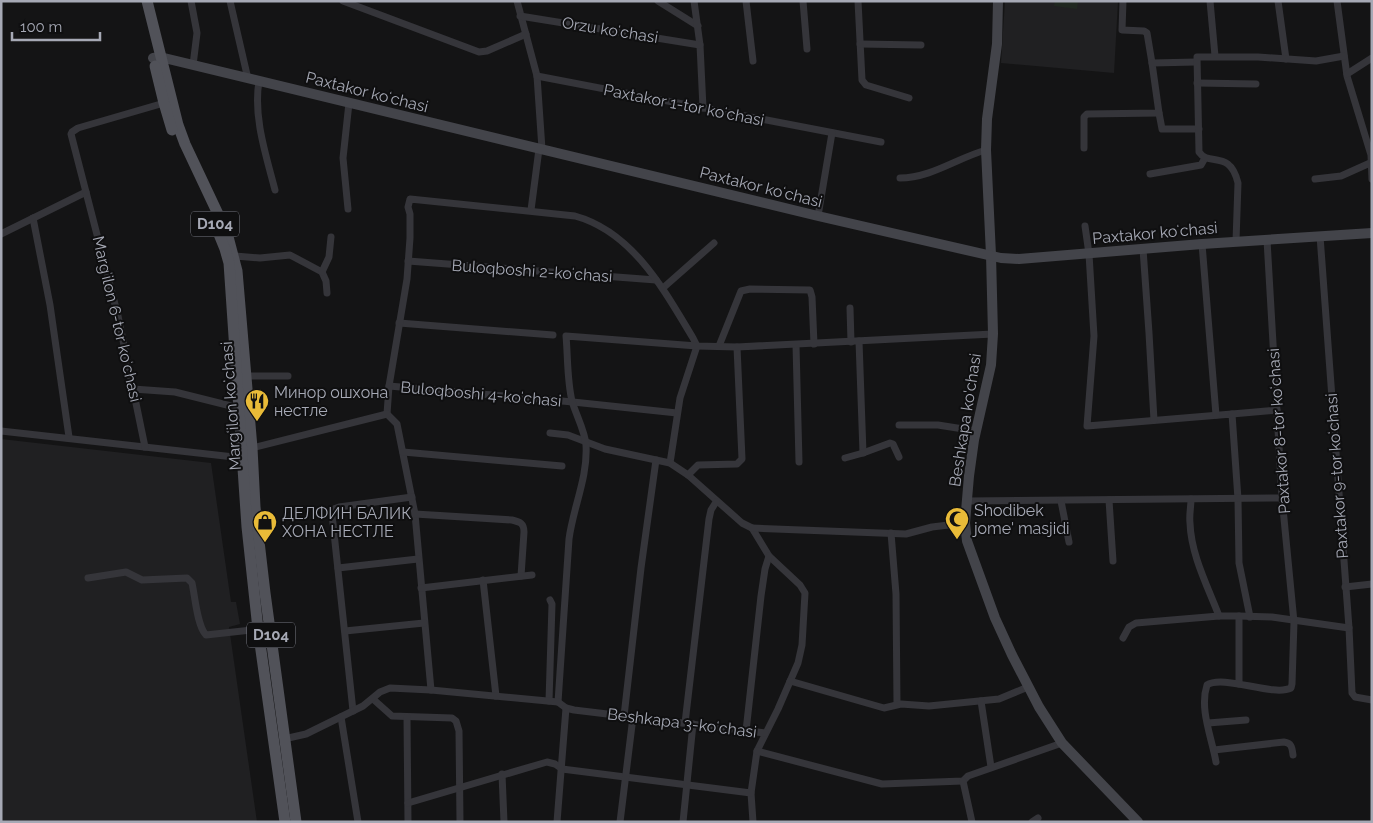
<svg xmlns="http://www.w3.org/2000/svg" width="1373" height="823" font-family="Raleway,sans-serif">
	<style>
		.built { fill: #202022 }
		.green { fill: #202821 }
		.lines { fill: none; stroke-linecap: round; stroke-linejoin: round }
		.street { stroke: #35353a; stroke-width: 7 }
		.secondary { stroke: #43444a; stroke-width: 10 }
		.primary { stroke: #515259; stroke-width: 11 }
		.labels { text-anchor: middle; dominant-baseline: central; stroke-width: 4; stroke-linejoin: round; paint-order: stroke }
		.shield { fill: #0f0f10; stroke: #797b84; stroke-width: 1 }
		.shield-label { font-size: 15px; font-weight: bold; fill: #a6a9b5 }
		.street-label { font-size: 16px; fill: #a6a9b5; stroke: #0f0f10 }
		.poi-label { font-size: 16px; fill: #a6a9b5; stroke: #0f0f10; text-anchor: start }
	</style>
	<rect width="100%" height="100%" fill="#141415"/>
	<g class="built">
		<polygon points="1005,1 1118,1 1114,73 1001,63"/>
		<polygon points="1,439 211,463 231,602 236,602 240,624 229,627 257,822 1,822"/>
	</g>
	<polygon class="green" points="1055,1 1078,1 1077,9 1054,6"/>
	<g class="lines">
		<g class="street">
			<polyline points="191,1 197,33 193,65"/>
			<polyline points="230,1 248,79"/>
			<polyline points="343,1 479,52 487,51 526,34"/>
			<polyline points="517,1 537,76 542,149"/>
			<polyline points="658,1 698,26"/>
			<polyline points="694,1 700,45 703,108"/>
			<polyline points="746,1 753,61"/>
			<polyline points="803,1 807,49"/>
			<polyline points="858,1 862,80 866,85 909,98"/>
			<polyline points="1123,1 1122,30 1144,31 1147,33 1152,63"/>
			<polyline points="1210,1 1215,56"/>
			<polyline points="1278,1 1286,59"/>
			<polyline points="1337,1 1347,76 1371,155 1372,179"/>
			<polyline points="520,16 700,45"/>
			<polyline points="860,44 921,45"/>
			<polyline points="1347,74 1372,58"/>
			<polyline points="537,76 881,142"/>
			<path d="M259,81C253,117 266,155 275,190"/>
			<polyline points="1197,83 1256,84"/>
			<polyline points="1159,113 1162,129 1199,129"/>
			<polyline points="1084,148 1084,117 1087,114 1159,113 1152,63 1196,62"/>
			<polyline points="1150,174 1201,165 1205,158"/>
			<path d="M900,178C931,178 957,158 986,150"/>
			<polyline points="1315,179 1341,176 1370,163"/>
			<polyline points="348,209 343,158 349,103"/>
			<polyline points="531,210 539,149"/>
			<polyline points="818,216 832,133"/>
			<polyline points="33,218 50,305 69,437"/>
			<polyline points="1085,226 1089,254 1094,336 1087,426 1232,414 1238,499 1239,563 1250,617"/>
			<polyline points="1,234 86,192"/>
			<polyline points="1320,236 1349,628 1352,693 1355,697 1372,700"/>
			<path d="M1236,241L1238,183C1230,149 1209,167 1199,152L1197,57H1258L1316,61L1344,56"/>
			<polyline points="1202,244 1216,415"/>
			<polyline points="1143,249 1149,333 1154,420"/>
			<polyline points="235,256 260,258 290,255 322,272 326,281 327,293"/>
			<polyline points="408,261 656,280"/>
			<polyline points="322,272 329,257 331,237"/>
			<polyline points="663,288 714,243"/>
			<polyline points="850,308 851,342"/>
			<polyline points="399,323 553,335"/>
			<polyline points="859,341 863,453"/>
			<polyline points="796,345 799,462"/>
			<polyline points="719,346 741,291 750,289 810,290 812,297 814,344"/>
			<polyline points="246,376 288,376"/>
			<polyline points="389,386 573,402 677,413"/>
			<polyline points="133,389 175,392 239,408"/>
			<path d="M387,414L389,386L407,279L410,238V214L408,207L410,199L575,216C633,232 664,290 693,338L697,346L680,398L670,463"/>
			<polyline points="387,414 397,424 415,514 431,690"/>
			<polyline points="1232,414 1277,410"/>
			<polyline points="899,425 938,425 976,431"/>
			<polyline points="1,431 243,458"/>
			<polyline points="550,433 568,435 605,449 670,463 688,475 742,523 752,528 769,556 800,585 805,593 802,645 798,663 778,709 757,751 751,793 753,822"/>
			<polyline points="145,447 118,316 71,134 72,132 78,128 164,103"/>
			<polyline points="252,448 387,414"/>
			<polyline points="403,452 562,466"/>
			<polyline points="845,458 863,453 890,443 893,444 899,457"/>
			<polyline points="688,475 698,465 737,464 742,459 737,347"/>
			<path d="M1191,499C1191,507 1189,515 1190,523C1191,555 1208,587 1219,616"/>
			<polyline points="1109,500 1113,561"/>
			<polyline points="967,501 1282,498"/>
			<polyline points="1061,501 1069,542"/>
			<path d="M415,514L512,520C520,522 524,523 524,532L521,576"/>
			<polyline points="752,528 906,534 932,527 965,523"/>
			<polyline points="891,533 896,594 897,704"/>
			<polyline points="338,568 418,559"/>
			<path d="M88,578L126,572L142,580L187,578L192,583C195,596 197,626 206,635L260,629"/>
			<polyline points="483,580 496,696"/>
			<polyline points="1345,587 1372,584"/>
			<polyline points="421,588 532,575"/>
			<polyline points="1239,616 1239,684"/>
			<polyline points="345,631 424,623"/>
			<polyline points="1123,638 1129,627 1136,623 1219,616 1239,616 1272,617 1349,628"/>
			<polyline points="790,681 884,708 901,704 929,706 999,699 1028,687"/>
			<polyline points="373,699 392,716 452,718 456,721 459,731 460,822"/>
			<polyline points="549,701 552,604 550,600"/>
			<polyline points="981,701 991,767"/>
			<path d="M558,702L569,539C573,508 588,477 586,445C585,431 576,415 572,401C567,380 568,358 566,336L697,346L737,347L993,334"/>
			<polyline points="353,711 332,514 334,509 339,507 412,497"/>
			<polyline points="624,716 641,568 656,460"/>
			<polyline points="341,717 358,822"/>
			<polyline points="407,717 408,822"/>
			<polyline points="685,723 709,519 711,510 716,502"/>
			<polyline points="1208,723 1246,720"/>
			<polyline points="746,731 761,596 765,569 769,556"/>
			<polyline points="284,739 306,734 363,706 380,692 390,688 431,690 558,702 566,708 574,710 765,733"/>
			<path d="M1214,750L1284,742C1292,743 1292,748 1293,755"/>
			<polyline points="757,751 882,784 963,781 968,776 1062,743"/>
			<path d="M1216,762C1212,738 1199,709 1207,685C1223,674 1273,697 1291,688L1292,684L1294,622L1282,498L1267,240"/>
			<polyline points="502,774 504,822"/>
			<polyline points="963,781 972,822"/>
			<polyline points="408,803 547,762 555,764 562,769 751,793"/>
			<polyline points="557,822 566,708"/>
			<polyline points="620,822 633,717"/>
			<polyline points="683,822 693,724"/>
			<polyline points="1032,822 1038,818"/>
		</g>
		<g class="secondary">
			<polyline points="998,1 997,44 987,119 986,150 991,255 993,334 991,365 974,440 969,476 965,523 967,541 995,618 1012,655 1039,707 1062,743 1138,822"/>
			<polyline points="153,58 160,57 818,216 1001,258 1019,259 1202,244 1372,233"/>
		</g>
		<g class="primary">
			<polyline points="147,1 178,125 185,144 227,233 237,271 252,448 255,507 265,593 296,822"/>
			<polyline points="155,66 164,103 172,130"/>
			<polyline points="214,222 225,249 229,263 247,527 258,629 285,822"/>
		</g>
	</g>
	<defs>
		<g id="restaurant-pin" transform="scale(1.25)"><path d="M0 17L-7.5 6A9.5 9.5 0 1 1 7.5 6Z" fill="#e9bb38" stroke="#0f0f10"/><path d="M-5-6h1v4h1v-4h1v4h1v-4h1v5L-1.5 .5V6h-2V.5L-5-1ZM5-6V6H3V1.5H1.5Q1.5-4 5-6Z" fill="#111"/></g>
		<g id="mosque-pin" transform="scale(1.25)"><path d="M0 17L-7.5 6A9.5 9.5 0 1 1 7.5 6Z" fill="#e9bb38" stroke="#0f0f10"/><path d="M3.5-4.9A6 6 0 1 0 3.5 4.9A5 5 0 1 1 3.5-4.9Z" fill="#111"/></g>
		<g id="shop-pin" transform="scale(1.25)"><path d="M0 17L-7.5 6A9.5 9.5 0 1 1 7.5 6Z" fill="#e9bb38" stroke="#0f0f10"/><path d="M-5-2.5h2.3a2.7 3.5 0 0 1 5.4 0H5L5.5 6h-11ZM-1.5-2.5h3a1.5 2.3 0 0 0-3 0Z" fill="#111"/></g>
	</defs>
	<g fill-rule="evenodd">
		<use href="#restaurant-pin" x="257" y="401"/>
		<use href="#mosque-pin" x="957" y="519"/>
		<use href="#shop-pin" x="265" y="522"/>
	</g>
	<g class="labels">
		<g class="shield">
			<rect x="191" y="211.5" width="48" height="25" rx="4"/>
			<rect x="247" y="622.5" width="48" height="25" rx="4"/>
		</g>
		<g class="shield-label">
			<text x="215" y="224">D104</text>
			<text x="271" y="635">D104</text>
		</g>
		<g class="street-label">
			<text transform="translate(610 30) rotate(9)">Orzu koʻchasi</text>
			<text transform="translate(367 92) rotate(14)">Paxtakor koʻchasi</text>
			<text transform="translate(684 105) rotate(11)">Paxtakor 1-tor koʻchasi</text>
			<text transform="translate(761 187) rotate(14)">Paxtakor koʻchasi</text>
			<text transform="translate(1155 233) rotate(-5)">Paxtakor koʻchasi</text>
			<text transform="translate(532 271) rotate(4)">Buloqboshi 2-koʻchasi</text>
			<text transform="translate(117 319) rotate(77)">Margʻilon 6-tor koʻchasi</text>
			<text transform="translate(481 394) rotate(5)">Buloqboshi 4-koʻchasi</text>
			<text transform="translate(231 406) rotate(-94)">Margʻilon koʻchasi</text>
			<text transform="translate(965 420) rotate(-81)">Beshkapa ko'chasi</text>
			<text transform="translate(1279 431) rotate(-94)">Paxtakor 8-tor koʻchasi</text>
			<text transform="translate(1337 476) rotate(-94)">Paxtakor 9-tor koʻchasi</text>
			<text transform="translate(682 723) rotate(7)">Beshkapa 3-koʻchasi</text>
		</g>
		<g class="poi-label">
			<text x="274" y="392">Минор ошхона<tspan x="274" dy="18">нестле</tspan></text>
			<text x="974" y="510">Shodibek<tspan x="974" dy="18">jome' masjidi</tspan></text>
			<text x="282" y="513">ДЕЛФИН БАЛИК<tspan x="282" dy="18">ХОНА НЕСТЛЕ</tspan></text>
		</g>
	</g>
	<rect width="1373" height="823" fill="none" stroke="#a6a9b5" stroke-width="5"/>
	<path d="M12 32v8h88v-8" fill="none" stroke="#a6a9b5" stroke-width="2.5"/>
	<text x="20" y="32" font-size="15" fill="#a6a9b5" stroke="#0f0f10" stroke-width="4" paint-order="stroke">100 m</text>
</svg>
